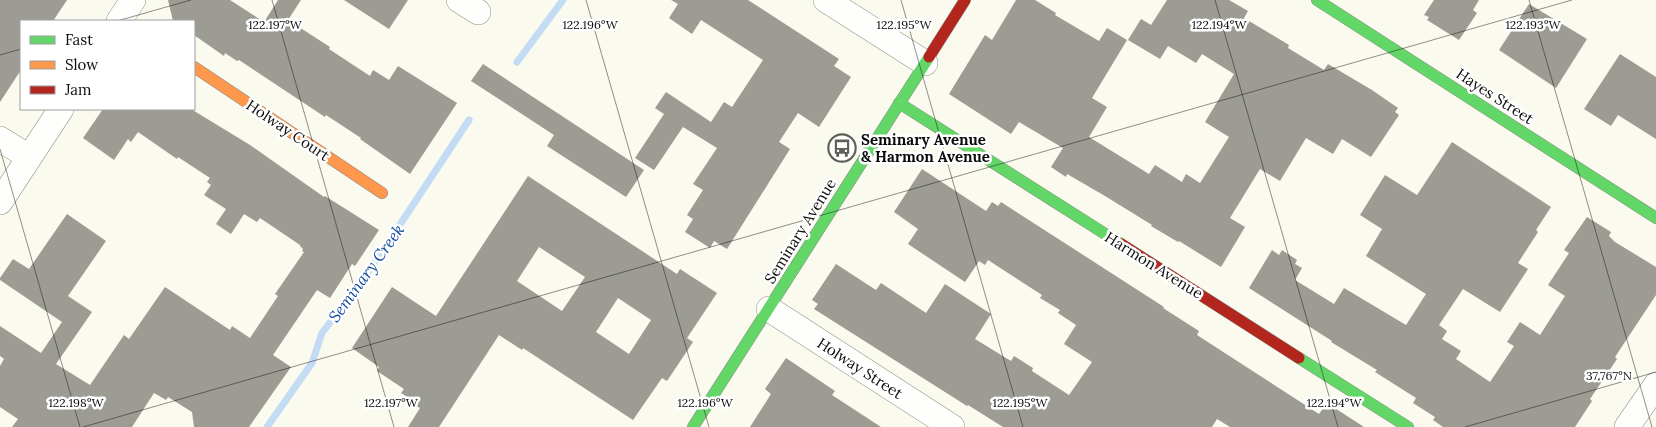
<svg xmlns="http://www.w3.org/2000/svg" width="1656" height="427" font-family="Lora,serif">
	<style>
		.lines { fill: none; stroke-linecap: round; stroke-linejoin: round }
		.stream { stroke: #c4dbf4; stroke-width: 7 }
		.building { fill: #9c9b94; fill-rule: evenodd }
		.street-casing { stroke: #93938d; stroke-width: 26 }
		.fast-casing { stroke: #898984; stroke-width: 12 }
		.slow-casing { stroke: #898984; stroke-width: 12 }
		.jam-casing { stroke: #898984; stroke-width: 12 }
		.street { stroke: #fefefc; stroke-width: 25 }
		.fast { stroke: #63d668; stroke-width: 11 }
		.slow { stroke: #ff974d; stroke-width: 11 }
		.jam { stroke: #b3261e; stroke-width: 11 }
		.ticks { fill: none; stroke: #0b0b0b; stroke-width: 1; stroke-opacity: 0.45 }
		.labels { text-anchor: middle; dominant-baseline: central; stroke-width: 5; stroke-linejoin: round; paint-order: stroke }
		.street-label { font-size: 15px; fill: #0b0b0b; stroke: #fff }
		.poi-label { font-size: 15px; font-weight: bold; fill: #0b0b0b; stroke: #fff; text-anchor: start }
		.water-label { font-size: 16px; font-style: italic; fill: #13499e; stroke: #fff }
		.ticks-label { font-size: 12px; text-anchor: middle; fill: #0b0b0b; stroke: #fff; stroke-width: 5; stroke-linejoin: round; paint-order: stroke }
	</style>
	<rect width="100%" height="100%" fill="#fafaee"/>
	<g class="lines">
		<g class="stream">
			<polyline points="517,62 563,0"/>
			<polyline points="267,427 312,363 322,333 374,264 469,120"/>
		</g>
	</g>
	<g class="building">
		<polygon points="0,0 67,0 53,21 21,21 21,70 0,102"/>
		<polygon points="168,0 230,0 264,22 278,0 301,0 288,20 330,47 329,49 370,76 373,70 389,80 398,66 457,103 410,174 360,139 361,138 326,115 325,117 239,60 237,61 225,53 224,56 194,35 194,21 173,21"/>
		<polygon points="344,0 408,0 389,29"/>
		<polygon points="671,0 748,0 839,59 834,66 851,77 819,127 798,113 779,142 790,149 727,249 714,241 710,248 685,232 693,219 687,215 703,190 693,184 717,148 683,127 654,170 635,158 664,114 655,108 666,92 711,122 724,102 732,107 763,60 701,20 692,34 669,18 678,4"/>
		<polygon points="1016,0 1035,0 1056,13 1055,15 1099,41 1107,28 1127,40 1092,98 1107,107 1089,137 1149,174 1155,165 1182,182 1186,174 1200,183 1229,137 1205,122 1234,74 1202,54 1196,63 1168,46 1160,59 1128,40 1141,19 1151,25 1167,0 1229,0 1248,11 1244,18 1289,45 1288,48 1324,70 1328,64 1372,90 1398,108 1395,112 1399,115 1371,157 1342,139 1333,154 1306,138 1280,181 1260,169 1230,218 1245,227 1221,267 1179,241 1178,242 1151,226 1152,225 1105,196 1067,174 1066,177 1051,167 1063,148 1019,122 1011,134 949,94 985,35 992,40"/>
		<polygon points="1434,0 1479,0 1473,10 1477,13 1459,40 1427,20 1429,17 1424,15"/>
		<polygon points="1529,4 1587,39 1556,88 1499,50"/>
		<polygon points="1620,54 1656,77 1656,139 1618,115 1611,126 1584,109"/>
		<polygon points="483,64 644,170 626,197 547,146 554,135 471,81"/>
		<polygon points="103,109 191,109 250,145 324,197 325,196 379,230 355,266 352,264 330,298 317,290 273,355 291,367 249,427 194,427 192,412 168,397 166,400 154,393 132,427 12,427 18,419 0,407 0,366 4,359 0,356 0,326 41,353 62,322 0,280 0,278 13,259 29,269 67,214 106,241 68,296 92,312 56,364 90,385 124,335 129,339 165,287 230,330 232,326 250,338 278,296 275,294 304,252 302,251 303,249 300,246 300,245 260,218 257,222 244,214 231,234 216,224 226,209 204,195 211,185 207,182 210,178 178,157 177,159 138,132 131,142 128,139 114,160 83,138"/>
		<polygon points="1452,142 1551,207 1536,230 1538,232 1518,263 1528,269 1500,312 1463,289 1439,325 1447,331 1442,339 1461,351 1456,359 1490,382 1514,346 1507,342 1520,322 1540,335 1565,296 1548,285 1569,253 1564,250 1587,217 1611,232 1609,236 1615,242 1656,267 1656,295 1615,357 1617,359 1590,399 1592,401 1575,427 1443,427 1433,420 1435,417 1413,403 1416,398 1375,372 1377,370 1331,342 1332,341 1249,288 1272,250 1279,255 1282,250 1297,260 1295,264 1302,268 1295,280 1334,304 1344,288 1406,325 1426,294 1366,256 1382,229 1360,215 1385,175 1417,195"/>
		<polygon points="922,169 986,211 992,202 998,206 1001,202 1164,307 1163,308 1199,331 1197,335 1319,414 1327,403 1364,427 1230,427 1217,419 1212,427 1003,427 968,405 967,406 814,309 818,304 812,300 836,264 876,290 881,283 926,313 945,284 991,314 975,339 1011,361 1014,356 1033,368 1032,371 1069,395 1092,362 1064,344 1076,325 1058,313 1060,310 1040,298 1042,295 988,260 985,265 979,261 965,282 908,244 918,229 894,212"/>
		<path d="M528,176L677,274L680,269L717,293L687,338L693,342L667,381L662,378L633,420L523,348L522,350L499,335L439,427H408L420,408L413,404L415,402L401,393L404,389L377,371L379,367L352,348L392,287L436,316ZM539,247L585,277L562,311L517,281ZM618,298L651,320L629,354L596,332Z"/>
		<polygon points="786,358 835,391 832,395 881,427 750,427 771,394 765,389"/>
	</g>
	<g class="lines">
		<g class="street-casing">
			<g id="street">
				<polyline points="459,0 478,12"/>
				<polyline points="826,0 925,63"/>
				<polyline points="119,21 133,0"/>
				<polyline points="0,139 29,157"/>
				<polyline points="0,202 61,109"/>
				<polyline points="769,309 952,427"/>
				<polyline points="1627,427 1656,385"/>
			</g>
		</g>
		<g class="fast-casing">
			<g id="fast">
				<polyline points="1317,0 1656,218"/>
				<polyline points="899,103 1121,244"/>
				<polyline points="1299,358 1408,427"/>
				<polyline points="693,427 929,57"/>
			</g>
		</g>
		<g class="slow-casing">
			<polyline id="slow" points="194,67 382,193"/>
		</g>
		<g class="jam-casing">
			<g id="jam">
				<polyline points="929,57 965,0"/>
				<polyline points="1121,244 1299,358"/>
			</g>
		</g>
		<use href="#street" class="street"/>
		<use href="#fast" class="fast"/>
		<use href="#slow" class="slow"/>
		<use href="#jam" class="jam"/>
	</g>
	<path class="ticks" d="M272,0L394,427M586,0L709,427M901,0L1023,427M1215,0L1338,427M1529,0L1652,427M117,21L191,0M0,55L21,49M0,149L80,427M83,427L1572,0M1465,427L1656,372"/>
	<defs>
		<g id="bus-ring" transform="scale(1.4375)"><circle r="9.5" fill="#fff" stroke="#5f5f5a" stroke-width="1.5"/><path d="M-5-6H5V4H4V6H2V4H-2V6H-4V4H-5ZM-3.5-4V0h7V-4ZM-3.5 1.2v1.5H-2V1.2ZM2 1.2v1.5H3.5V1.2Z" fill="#5f5f5a"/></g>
	</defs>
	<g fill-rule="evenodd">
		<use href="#bus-ring" x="842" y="148"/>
	</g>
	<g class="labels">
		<g class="street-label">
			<text transform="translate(1495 96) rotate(33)">Hayes Street</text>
			<text transform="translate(288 130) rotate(34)">Holway Court</text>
			<text transform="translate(800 231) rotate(-58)">Seminary Avenue</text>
			<text transform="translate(1154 265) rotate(32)">Harmon Avenue</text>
			<text transform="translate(860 368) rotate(33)">Holway Street</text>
		</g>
		<g class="poi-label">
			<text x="861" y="139">Seminary Avenue<tspan x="861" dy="17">&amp; Harmon Avenue</tspan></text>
		</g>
		<g class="water-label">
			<text transform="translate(366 273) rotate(-54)">Seminary Creek</text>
		</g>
	</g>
	<g class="ticks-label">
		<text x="275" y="29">122.197°W</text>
		<text x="590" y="29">122.196°W</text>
		<text x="904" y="29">122.195°W</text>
		<text x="1219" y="29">122.194°W</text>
		<text x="1533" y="29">122.193°W</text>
		<text x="1609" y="380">37.767°N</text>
		<text x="76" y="407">122.198°W</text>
		<text x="391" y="407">122.197°W</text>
		<text x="705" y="407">122.196°W</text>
		<text x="1020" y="407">122.195°W</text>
		<text x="1334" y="407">122.194°W</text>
	</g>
	<rect x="20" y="20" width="175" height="90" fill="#ffffff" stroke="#9d9d9d"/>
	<rect x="30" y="36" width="25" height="8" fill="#63d668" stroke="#9d9d9d"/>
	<text x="65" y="45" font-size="15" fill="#0b0b0b">Fast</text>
	<rect x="30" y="61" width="25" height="8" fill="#ff974d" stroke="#9d9d9d"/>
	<text x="65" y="70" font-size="15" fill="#0b0b0b">Slow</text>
	<rect x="30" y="86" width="25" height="8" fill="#b3261e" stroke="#9d9d9d"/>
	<text x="65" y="95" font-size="15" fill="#0b0b0b">Jam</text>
</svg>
